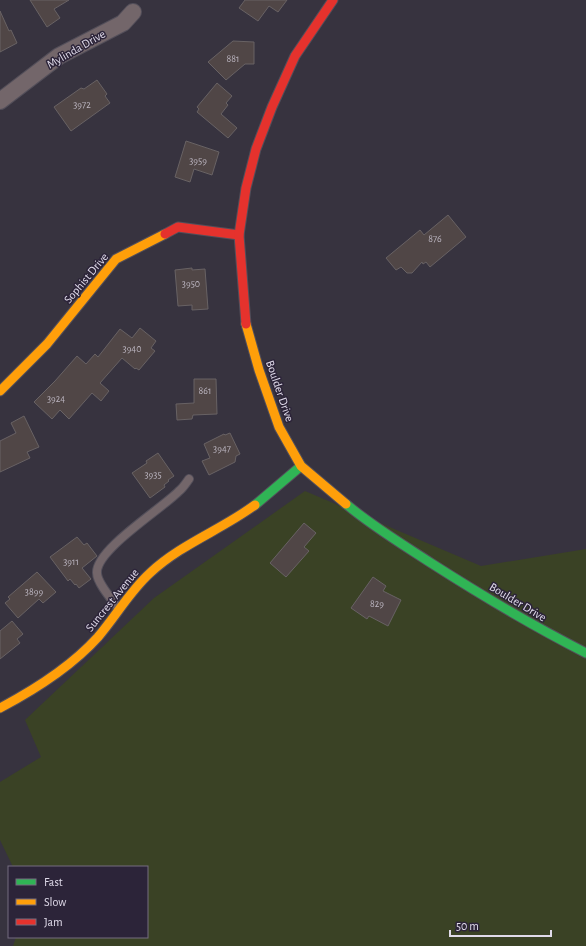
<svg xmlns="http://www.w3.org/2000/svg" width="586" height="946" font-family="'Alegreya Sans',sans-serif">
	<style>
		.green { fill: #3a4225 }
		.building { fill: #504646; stroke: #686264 }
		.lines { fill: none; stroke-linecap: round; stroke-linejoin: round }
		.lane-casing { stroke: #534f5a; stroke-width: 10 }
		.street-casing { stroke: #534f5a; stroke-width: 18 }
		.fast-casing { stroke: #534f5a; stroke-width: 11 }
		.slow-casing { stroke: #534f5a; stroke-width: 11 }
		.jam-casing { stroke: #534f5a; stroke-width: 11 }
		.lane { stroke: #73666a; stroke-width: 8 }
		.street { stroke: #73666a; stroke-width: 16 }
		.fast { stroke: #30b455; stroke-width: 9 }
		.slow { stroke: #ff9f0a; stroke-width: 9 }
		.jam { stroke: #e5322d; stroke-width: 9 }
		.labels { text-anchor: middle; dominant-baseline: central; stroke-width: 3; stroke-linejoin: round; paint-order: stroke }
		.number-label { font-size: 10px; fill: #bcb6c1 }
		.street-label { font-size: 12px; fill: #e0dbea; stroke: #2c2439 }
	</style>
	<rect width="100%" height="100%" fill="#37333f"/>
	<polygon class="green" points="305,491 481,566 586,549 586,946 13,946 16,937 147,937 147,867 13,867 0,840 0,782 41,757 25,720 154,598"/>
	<g class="building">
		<polygon points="30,0 69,0 54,9 60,18 47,27"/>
		<polygon points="245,0 287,0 278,12 269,6 258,21 239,8"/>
		<polygon points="0,11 9,31 11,30 17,43 0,52"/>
		<polygon points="233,41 254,42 254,64 245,64 226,80 208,62"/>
		<polygon points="97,80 107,94 105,96 110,103 71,131 54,107 81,88 84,89"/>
		<polygon points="217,83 232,96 226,103 228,105 221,114 237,128 228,138 197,112 199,109 197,107"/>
		<polygon points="186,141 219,152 212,175 194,169 190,182 175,177"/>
		<polygon points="448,215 466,237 430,267 426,262 423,264 422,262 412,273 407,273 401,267 396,270 386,258 420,230 424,235"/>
		<polygon points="192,268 192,270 205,269 208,309 192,310 192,305 178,306 175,270"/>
		<polygon points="140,328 156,341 151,348 155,351 139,370 136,368 135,369 122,358 100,383 109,391 101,401 92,393 69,419 60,410 52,419 34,402 55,381 77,356 86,364 95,354 98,357 120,329 132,338"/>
		<polygon points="194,379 216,379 217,414 193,415 192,419 177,420 176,404 194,403"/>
		<polygon points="24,416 39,447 27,452 30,458 0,472 0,441 16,433 11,423"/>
		<polygon points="230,433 240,454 236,456 235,462 209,475 202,461 210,458 204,444 224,434 225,435"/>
		<polygon points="158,453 174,476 168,480 169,481 164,485 165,487 150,498 132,473 147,463 146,461"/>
		<polygon points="304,523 316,533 304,547 309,551 286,577 270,563"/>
		<polygon points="77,537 84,545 87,543 97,556 82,568 91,579 79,588 76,584 75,585 70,579 68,581 50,557"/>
		<polygon points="37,572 56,592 43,603 39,599 18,618 5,603 10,599 8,597"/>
		<polygon points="373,577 386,586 383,591 401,600 388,626 369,616 367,619 351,608"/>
		<polygon points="12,621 23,634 17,639 20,643 0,659 0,631"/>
	</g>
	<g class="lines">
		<g class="lane-casing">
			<path id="lane" d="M119,609C113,601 97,583 97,573C95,550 163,508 179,491C183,488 186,483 189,479"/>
		</g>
		<g class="street-casing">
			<polyline id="street" points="0,101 59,56 123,23 133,12"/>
		</g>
		<g class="fast-casing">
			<g id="fast">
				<path d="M346,504C372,526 402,544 431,563C481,595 533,626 586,653"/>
				<polyline points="255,505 301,466"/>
			</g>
		</g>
		<g class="slow-casing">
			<g id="slow">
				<polyline points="246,324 259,370 279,427 301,466 346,504"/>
				<polyline points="0,391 47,344 116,259 165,234"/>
				<path d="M0,708C36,689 71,667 98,637C116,616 130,591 150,573C181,544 221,530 255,505"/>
			</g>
		</g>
		<g class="jam-casing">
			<g id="jam">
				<polyline points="165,234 178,227 239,235"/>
				<polyline points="246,324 239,235 246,188 256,149 272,107 295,56 333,0"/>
			</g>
		</g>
		<use href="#lane" class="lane"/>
		<use href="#street" class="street"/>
		<use href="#fast" class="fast"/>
		<use href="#slow" class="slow"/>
		<use href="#jam" class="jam"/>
	</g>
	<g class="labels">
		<g class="number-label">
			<text x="233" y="59">881</text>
			<text x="82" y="105">3972</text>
			<text x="198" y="161">3959</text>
			<text x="435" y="239">876</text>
			<text x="191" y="284">3950</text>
			<text x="132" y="349">3940</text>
			<text x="205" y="391">861</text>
			<text x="56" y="399">3924</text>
			<text x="222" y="449">3947</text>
			<text x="153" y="475">3935</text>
			<text x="71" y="562">3911</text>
			<text x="34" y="592">3899</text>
			<text x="377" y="604">829</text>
		</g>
		<g class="street-label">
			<text transform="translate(76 49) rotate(-30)">Mylinda Drive</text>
			<text transform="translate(86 278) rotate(-50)">Sophist Drive</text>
			<text transform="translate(280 391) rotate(71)">Boulder Drive</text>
			<text transform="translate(112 600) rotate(-51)">Suncrest Avenue</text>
			<text transform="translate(518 602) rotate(31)">Boulder Drive</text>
		</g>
	</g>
	<rect x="8" y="866" width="140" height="72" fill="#2c2439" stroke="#746d80"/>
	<rect x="16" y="879" width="20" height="6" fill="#30b455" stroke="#746d80"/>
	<text x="44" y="886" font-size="12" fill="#e0dbea">Fast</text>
	<rect x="16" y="899" width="20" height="6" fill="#ff9f0a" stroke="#746d80"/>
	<text x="44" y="906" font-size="12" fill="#e0dbea">Slow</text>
	<rect x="16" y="919" width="20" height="6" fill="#e5322d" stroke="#746d80"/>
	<text x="44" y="926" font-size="12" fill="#e0dbea">Jam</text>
	<path d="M450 930v6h101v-6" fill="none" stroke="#e0dbea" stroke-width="2"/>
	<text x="456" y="930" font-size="12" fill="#e0dbea" stroke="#2c2439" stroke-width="3" paint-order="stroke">50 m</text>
</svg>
